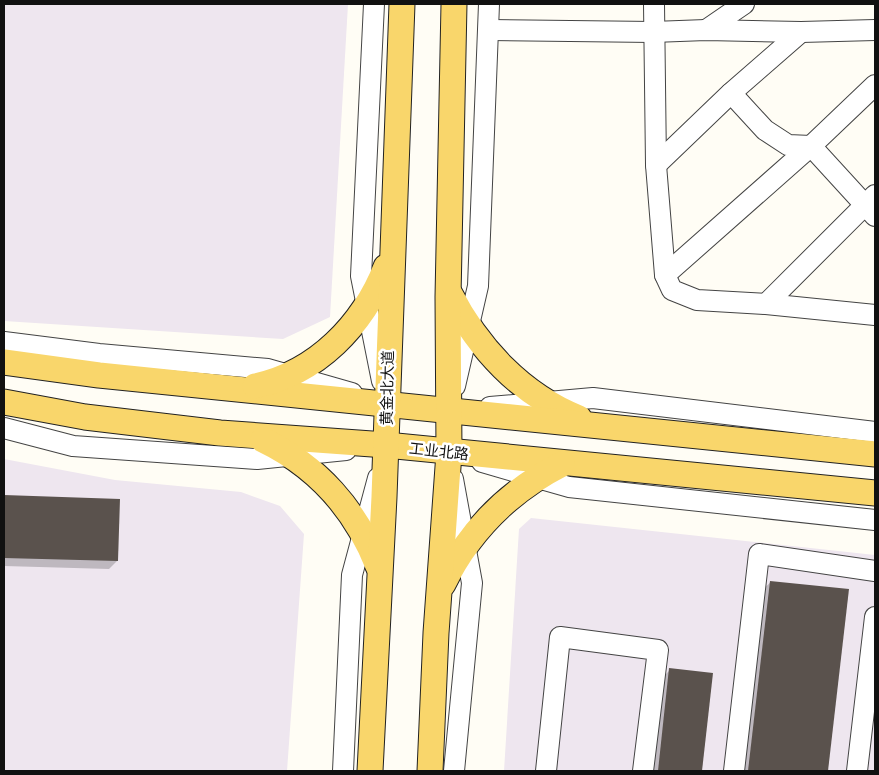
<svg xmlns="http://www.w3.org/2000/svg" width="879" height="775" font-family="'Source Serif 4','Noto Sans SC',serif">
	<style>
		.industrial { fill: #eee6ef }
		.shadow { fill: #0003 }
		.building { fill: #5a524d }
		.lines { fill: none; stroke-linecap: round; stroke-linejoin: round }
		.minor-casing { stroke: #444; stroke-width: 22 }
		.major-casing { stroke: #222; stroke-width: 27 }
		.minor { stroke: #fff; stroke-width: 20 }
		.major { stroke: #f9d66b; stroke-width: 25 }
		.labels { text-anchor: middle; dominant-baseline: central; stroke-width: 5; stroke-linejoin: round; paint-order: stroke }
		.street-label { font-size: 15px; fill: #111; stroke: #fff }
	</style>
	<rect width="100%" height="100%" fill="#fffdf5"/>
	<g class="industrial">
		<polygon points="4,4 348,4 330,317 283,339 4,321"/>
		<polygon points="4,459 115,480 241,492 280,506 304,534 287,771 4,771"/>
		<polygon points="531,518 875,555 875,771 504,771 519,529"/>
	</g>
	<g class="shadow">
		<polygon points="4,496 119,500 117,561 109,569 4,566"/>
		<polygon points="771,582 847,590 826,771 742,771 762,590"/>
		<polygon points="670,670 711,674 700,771 648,771 658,682"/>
		<polygon points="875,701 875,720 873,719"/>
	</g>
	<g class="building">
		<polygon points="4,495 120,499 118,561 4,558"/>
		<polygon points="770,581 849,589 828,771 748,771"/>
		<polygon points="669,668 713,673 702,771 658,771"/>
	</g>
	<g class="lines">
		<g class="minor-casing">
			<g id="minor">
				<polyline points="374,4 361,276 382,381"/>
				<polyline points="654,4 656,165 665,275 672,290 697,300 766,304 875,315"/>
				<polyline points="489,30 653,32 706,30 801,32 875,30"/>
				<polyline points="706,30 744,4"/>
				<polyline points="731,93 765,130 788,145 811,146 875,216"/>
				<polyline points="656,165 731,93 801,32"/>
				<polyline points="665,275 811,146 875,85"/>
				<polyline points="766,304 875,195"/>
				<polyline points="4,342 99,354 268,369 352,393"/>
				<polyline points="455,386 478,286 489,4"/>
				<polyline points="490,407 593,398 875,432"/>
				<polyline points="4,428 73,446 257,459 346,450"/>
				<polyline points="482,462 569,487 875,520"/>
				<polyline points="453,479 472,583 454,771"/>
				<polyline points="343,771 352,575 378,478"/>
				<polyline points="546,771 560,637 658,650 643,771"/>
				<polyline points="734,771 759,554 875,571"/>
				<polyline points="857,771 875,617"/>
			</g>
		</g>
		<g class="major-casing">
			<g id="major">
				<path d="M450,294C478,348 521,395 579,418"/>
				<polyline points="4,362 99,375 875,454"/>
				<path d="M255,386C317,373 363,325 386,267"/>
				<polyline points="4,402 85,417 220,433 386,445 875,493"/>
				<path d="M263,440C317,466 356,510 378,566"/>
				<path d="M443,584C469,531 509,491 562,464"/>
				<polyline points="370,771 384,497 402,4"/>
				<polyline points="430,771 436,633 449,453 448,297 454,4"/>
			</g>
		</g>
		<use href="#minor" class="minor"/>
		<use href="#major" class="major"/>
	</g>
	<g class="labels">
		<g class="street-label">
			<text transform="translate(387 388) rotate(-89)">黄金北大道</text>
			<text transform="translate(439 451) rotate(6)">工业北路</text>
		</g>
	</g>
	<rect width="879" height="775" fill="none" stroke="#111111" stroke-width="10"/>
</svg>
